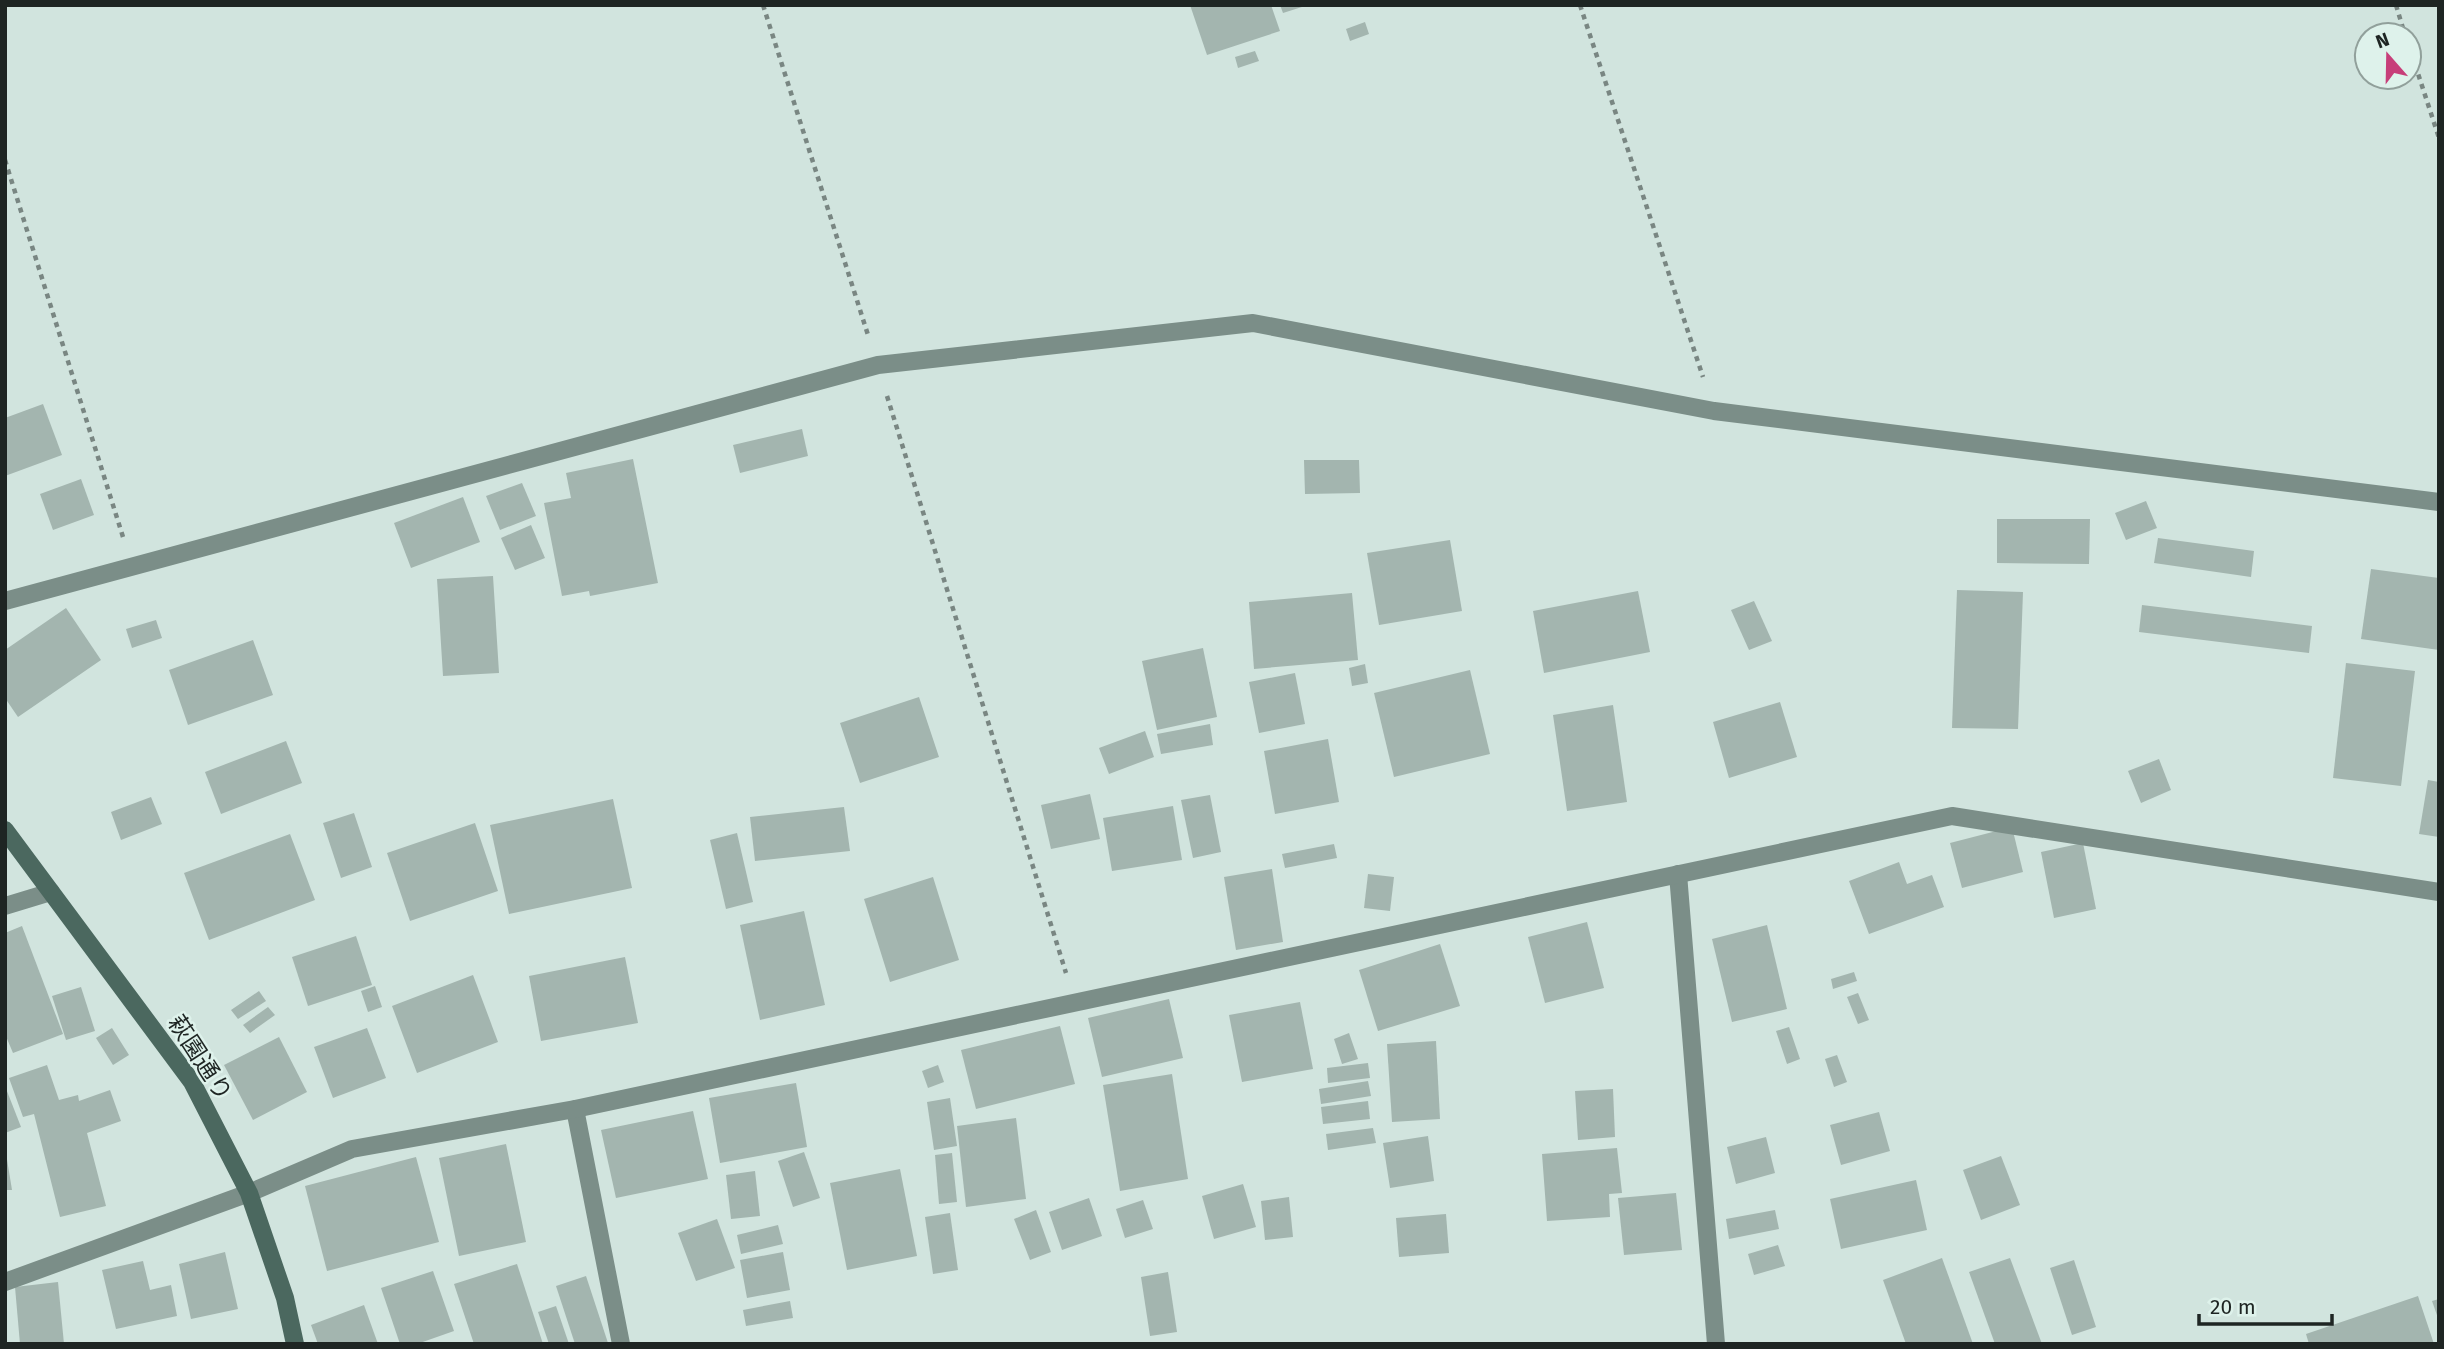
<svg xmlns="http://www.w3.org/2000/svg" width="2444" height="1349" font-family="'Fira Sans','Noto Sans JP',sans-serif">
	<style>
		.building { fill: #a3b5af }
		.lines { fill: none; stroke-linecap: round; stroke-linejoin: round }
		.path { stroke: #798682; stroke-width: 4.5; stroke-dasharray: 5 5; stroke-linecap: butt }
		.lane { stroke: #7b8e88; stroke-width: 18 }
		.street { stroke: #7b8e88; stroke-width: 18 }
		.secondary { stroke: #4b685f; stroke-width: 18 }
		.labels { text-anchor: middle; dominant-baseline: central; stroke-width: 5; stroke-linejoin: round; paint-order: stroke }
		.street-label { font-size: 24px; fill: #1e2523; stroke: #def2eb }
	</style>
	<rect width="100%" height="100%" fill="#d1e4de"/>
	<g class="building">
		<polygon points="1190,5 1271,5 1280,31 1207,55"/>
		<polygon points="1280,5 1305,5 1305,6 1283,13"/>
		<polygon points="1365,22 1369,34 1350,41 1346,29"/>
		<polygon points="1255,51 1259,61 1238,68 1235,57"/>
		<polygon points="43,404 62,455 5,476 5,418"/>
		<polygon points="802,429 808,456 740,473 733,445"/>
		<polygon points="633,459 658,583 590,596 589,591 562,596 544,503 571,498 566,473"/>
		<polygon points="1304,460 1359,460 1360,493 1305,494"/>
		<polygon points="81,479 94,515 53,530 40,494"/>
		<polygon points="522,483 536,516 500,530 486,496"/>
		<polygon points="463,497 480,542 411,568 394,523"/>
		<polygon points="2146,501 2157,528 2126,540 2115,513"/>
		<polygon points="1997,519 2090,519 2089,564 1997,563"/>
		<polygon points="531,525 545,558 515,570 501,538"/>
		<polygon points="2158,538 2254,551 2251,577 2154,563"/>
		<polygon points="1450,540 1462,611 1379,625 1367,553"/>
		<polygon points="2371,569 2439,578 2439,650 2361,639"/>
		<polygon points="493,576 499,673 443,676 437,579"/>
		<polygon points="1957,590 2023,592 2018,729 1952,728"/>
		<polygon points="1638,591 1650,652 1544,673 1533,611"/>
		<polygon points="1352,593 1358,660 1254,669 1249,602"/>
		<polygon points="1754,601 1772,641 1749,650 1731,610"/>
		<polygon points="2142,605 2312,626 2309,653 2139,632"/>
		<polygon points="66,608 101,660 18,717 5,698 5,650"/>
		<polygon points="156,620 162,638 132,648 126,629"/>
		<polygon points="253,640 273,695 188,725 169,670"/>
		<polygon points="1203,648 1217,717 1157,730 1142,661"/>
		<polygon points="2346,663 2415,671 2401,786 2333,778"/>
		<polygon points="1365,664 1368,683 1352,686 1349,668"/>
		<polygon points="1470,670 1490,754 1394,777 1374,693"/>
		<polygon points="1295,673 1305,724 1259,733 1249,682"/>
		<polygon points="919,697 939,757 860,783 840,723"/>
		<polygon points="1780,702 1797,757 1729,778 1713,722"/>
		<polygon points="1613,705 1627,802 1567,811 1553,715"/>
		<polygon points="1210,724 1213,745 1161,754 1157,734"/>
		<polygon points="1145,731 1154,757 1109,774 1099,748"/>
		<polygon points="1328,739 1339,802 1275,814 1264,751"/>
		<polygon points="286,741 302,783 221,814 205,772"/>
		<polygon points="2159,759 2171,790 2141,803 2128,771"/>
		<polygon points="2428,780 2439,782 2439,837 2419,834"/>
		<polygon points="1090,794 1100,839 1051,849 1041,805"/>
		<polygon points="1210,795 1221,852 1193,858 1181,800"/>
		<polygon points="151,797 162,824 121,840 111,812"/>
		<polygon points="613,799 632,888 509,914 490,825"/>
		<polygon points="1173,806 1182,860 1112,871 1103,818"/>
		<polygon points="844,807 850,851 755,861 750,817"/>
		<polygon points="354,813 372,867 341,878 323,823"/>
		<polygon points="475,823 498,891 410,921 387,853"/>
		<polygon points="2012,827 2023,872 1962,888 1950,843"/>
		<polygon points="737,833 753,902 726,909 710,840"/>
		<polygon points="290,834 315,900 209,940 184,873"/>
		<polygon points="2083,843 2096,909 2054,918 2041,852"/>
		<polygon points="1334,844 1337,858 1285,868 1282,854"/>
		<polygon points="1899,862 1907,884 1932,875 1944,907 1869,934 1849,881"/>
		<polygon points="1272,869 1283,942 1236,950 1224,877"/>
		<polygon points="1368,874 1394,877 1390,911 1364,908"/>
		<polygon points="933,877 959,960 890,982 864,899"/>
		<polygon points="804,911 825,1005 760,1020 740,925"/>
		<polygon points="1587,922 1604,988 1545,1003 1528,937"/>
		<polygon points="1767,925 1787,1009 1732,1022 1712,939"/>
		<polygon points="22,926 63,1034 13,1053 5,1034 5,933"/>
		<polygon points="356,936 372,985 308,1006 292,957"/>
		<polygon points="1440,944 1460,1006 1378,1031 1359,970"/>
		<polygon points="625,957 638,1023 541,1041 529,976"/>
		<polygon points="1854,972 1857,981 1833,989 1831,979"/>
		<polygon points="473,975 498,1042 417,1073 392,1006"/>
		<polygon points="375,986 382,1007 368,1012 361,991"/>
		<polygon points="81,987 95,1031 66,1040 52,996"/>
		<polygon points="259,991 266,1001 238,1019 231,1010"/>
		<polygon points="1858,993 1869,1020 1858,1024 1847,997"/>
		<polygon points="1169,999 1183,1058 1102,1077 1088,1018"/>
		<polygon points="1300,1002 1313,1069 1242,1082 1229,1015"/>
		<polygon points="268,1007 275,1015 250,1033 243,1025"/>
		<polygon points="1060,1026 1075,1084 976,1109 961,1050"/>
		<polygon points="1789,1027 1800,1059 1787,1064 1776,1031"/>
		<polygon points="112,1028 129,1055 113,1065 96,1038"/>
		<polygon points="367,1028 386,1078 333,1098 314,1047"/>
		<polygon points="1349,1033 1358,1059 1342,1064 1334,1039"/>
		<polygon points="279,1037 307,1092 253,1120 224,1065"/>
		<polygon points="1436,1041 1440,1119 1392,1122 1387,1044"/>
		<polygon points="1837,1055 1847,1082 1834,1087 1825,1059"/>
		<polygon points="1368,1063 1370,1078 1328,1083 1327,1068"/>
		<polygon points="47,1065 59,1100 78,1095 79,1101 110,1090 121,1121 87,1133 106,1206 60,1217 34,1114 23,1117 9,1078"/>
		<polygon points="938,1065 944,1082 928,1088 922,1071"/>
		<polygon points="1172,1074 1188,1179 1120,1191 1103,1085"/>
		<polygon points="1368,1081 1371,1096 1321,1104 1319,1089"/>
		<polygon points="796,1083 807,1147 720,1163 709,1098"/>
		<polygon points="5,1086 21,1127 5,1133"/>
		<polygon points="1613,1089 1615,1137 1578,1140 1575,1091"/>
		<polygon points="950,1098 957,1146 934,1150 927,1102"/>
		<polygon points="1368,1101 1370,1119 1323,1124 1321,1107"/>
		<polygon points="693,1111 708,1179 616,1198 601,1130"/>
		<polygon points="1879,1112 1890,1151 1841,1165 1830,1125"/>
		<polygon points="1016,1118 1026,1199 966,1207 957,1126"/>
		<polygon points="1373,1128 1376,1143 1328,1150 1326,1134"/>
		<polygon points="1428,1136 1434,1181 1390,1188 1383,1143"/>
		<polygon points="1766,1137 1775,1173 1736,1184 1727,1147"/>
		<polygon points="506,1144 526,1242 459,1256 439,1158"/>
		<polygon points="5,1147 12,1190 5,1190"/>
		<polygon points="1617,1148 1622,1193 1609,1194 1610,1217 1547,1221 1542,1154"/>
		<polygon points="804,1152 820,1198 793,1207 778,1161"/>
		<polygon points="952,1153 957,1202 939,1204 935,1155"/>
		<polygon points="2001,1156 2020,1205 1981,1220 1963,1170"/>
		<polygon points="416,1157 439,1242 327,1271 305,1186"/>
		<polygon points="900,1169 917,1256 847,1270 830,1183"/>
		<polygon points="755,1171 760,1216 731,1219 726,1175"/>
		<polygon points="1916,1180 1927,1230 1841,1249 1830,1199"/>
		<polygon points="1243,1184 1256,1227 1214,1239 1202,1196"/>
		<polygon points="1676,1193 1682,1250 1624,1255 1618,1198"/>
		<polygon points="1289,1197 1293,1237 1265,1240 1261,1201"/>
		<polygon points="1089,1198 1102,1236 1062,1250 1049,1212"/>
		<polygon points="1143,1200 1153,1229 1125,1238 1116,1209"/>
		<polygon points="1036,1210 1051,1252 1030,1260 1014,1219"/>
		<polygon points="1775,1210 1779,1229 1729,1239 1726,1219"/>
		<polygon points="950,1213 958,1270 933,1274 925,1217"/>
		<polygon points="1446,1214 1449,1253 1399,1257 1396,1218"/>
		<polygon points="717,1219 735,1268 696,1281 678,1233"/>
		<polygon points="778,1225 783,1244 741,1254 737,1235"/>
		<polygon points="1778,1245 1785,1266 1754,1275 1748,1254"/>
		<polygon points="225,1252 238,1309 191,1319 179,1264"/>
		<polygon points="783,1252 790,1290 747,1298 740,1260"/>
		<polygon points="1942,1258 1973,1344 1906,1344 1883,1280"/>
		<polygon points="2010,1258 2042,1344 1995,1344 1969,1272"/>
		<polygon points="2074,1260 2096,1327 2072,1335 2050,1268"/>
		<polygon points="143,1261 150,1290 171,1285 177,1316 116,1329 102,1270"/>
		<polygon points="517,1264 543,1344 474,1344 454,1284"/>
		<polygon points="433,1271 454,1331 417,1344 400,1344 381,1288"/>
		<polygon points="1168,1272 1177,1332 1150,1336 1141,1277"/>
		<polygon points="586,1276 608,1343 606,1344 575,1344 556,1286"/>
		<polygon points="58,1282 64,1344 20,1344 15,1287"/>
		<polygon points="2418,1296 2434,1344 2309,1344 2306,1334"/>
		<polygon points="2439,1299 2439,1318 2438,1318 2432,1301"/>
		<polygon points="790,1301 793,1318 746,1326 743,1310"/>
		<polygon points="364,1305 378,1344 318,1344 311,1325"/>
		<polygon points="556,1306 569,1344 549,1344 538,1312"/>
	</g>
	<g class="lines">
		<g class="path">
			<polyline points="763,5 868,335"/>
			<polyline points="1580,5 1703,377"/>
			<polyline points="2396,5 2405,35"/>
			<polyline points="2409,46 2439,138"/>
			<polyline points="5,160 123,537"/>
			<polyline points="887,396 1066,973"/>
		</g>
		<g class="lane">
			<polyline points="1678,874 1716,1344"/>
			<polyline points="5,906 51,892"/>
			<polyline points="575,1109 621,1344"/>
			<polyline points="5,1282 249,1193"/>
		</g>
		<g class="street">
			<polyline points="5,601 878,365 1253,323 1714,411 2439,502"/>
			<polyline points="249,1193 352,1149 575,1109 1952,816 2439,892"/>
		</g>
		<polyline class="secondary" points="5,830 192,1082 249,1193 285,1298 295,1344"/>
	</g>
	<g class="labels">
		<g class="street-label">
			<text transform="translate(200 1058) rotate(57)">萩園通り</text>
		</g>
	</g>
	<rect width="2444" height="1349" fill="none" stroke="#1e2523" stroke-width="14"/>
	<g transform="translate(2388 56) rotate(340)"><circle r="33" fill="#def2eb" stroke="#91a09b" stroke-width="2"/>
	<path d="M0-5L12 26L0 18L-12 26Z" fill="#c73e79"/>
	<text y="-10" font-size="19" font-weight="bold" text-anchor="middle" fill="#1e2523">N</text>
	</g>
	<path d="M2199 1314v10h133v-10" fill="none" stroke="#1e2523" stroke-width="3.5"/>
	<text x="2210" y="1314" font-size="21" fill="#1e2523" stroke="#def2eb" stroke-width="5" paint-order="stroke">20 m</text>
</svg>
